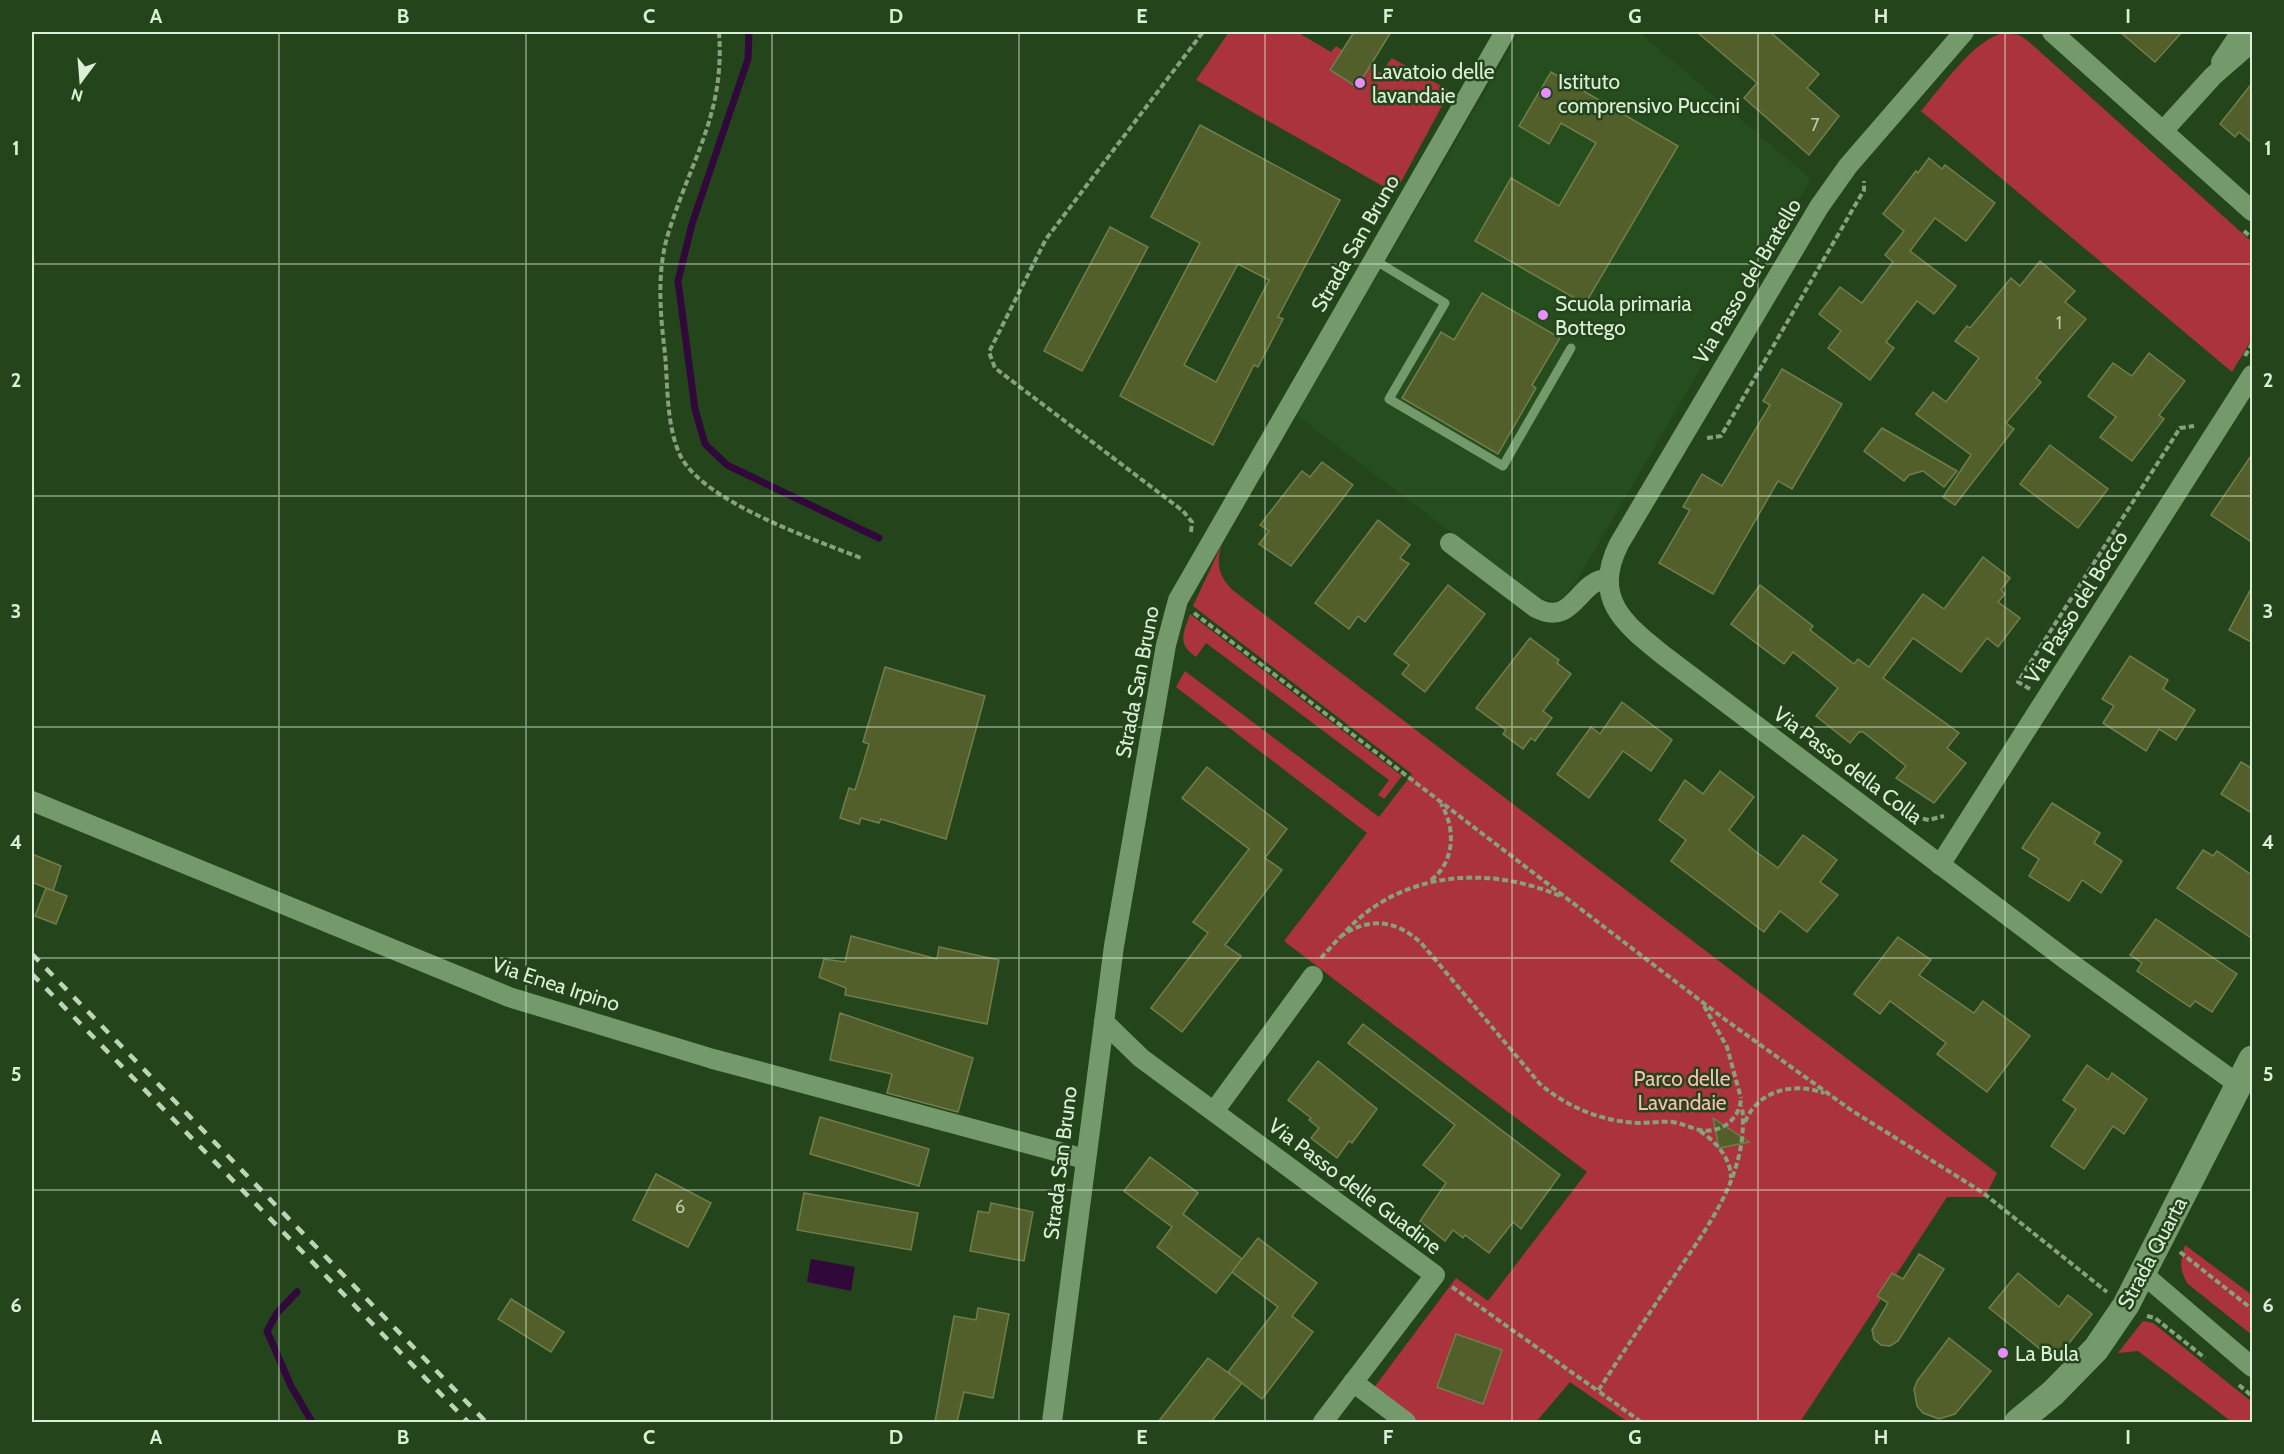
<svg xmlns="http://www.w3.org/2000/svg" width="2284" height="1454" font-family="Cabin,sans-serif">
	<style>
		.built { fill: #264d1d }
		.green { fill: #ab333d }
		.water { fill: #31083a }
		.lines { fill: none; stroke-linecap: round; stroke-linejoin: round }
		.stream { stroke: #31083a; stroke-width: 7 }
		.building { fill: #535f2a; stroke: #717e49; stroke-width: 1.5; fill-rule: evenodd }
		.path { stroke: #86a080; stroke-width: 4; stroke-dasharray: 6 3; stroke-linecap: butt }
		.lane { stroke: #749a6c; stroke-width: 9 }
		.street { stroke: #749a6c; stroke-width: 20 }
		.secondary { stroke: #749a6c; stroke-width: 27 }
		.rail { stroke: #bed4b9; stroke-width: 4.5; stroke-dasharray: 10 10; stroke-linecap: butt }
		.grid { fill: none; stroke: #dcf0d8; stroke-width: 1.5; stroke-opacity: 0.55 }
		.poi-dot { fill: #e98dfe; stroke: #24451c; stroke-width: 2 }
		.labels { text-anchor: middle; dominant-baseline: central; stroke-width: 5; stroke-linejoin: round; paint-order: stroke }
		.number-label { font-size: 18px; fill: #baccac }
		.poi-label { font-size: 21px; fill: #dcf0d8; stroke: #24451c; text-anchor: start }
		.street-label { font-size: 21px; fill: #dcf0d8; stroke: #24451c }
		.park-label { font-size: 21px; fill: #fcbbba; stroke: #24451c }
		.neatline { fill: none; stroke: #dcf0d8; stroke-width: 2 }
		.grid-label { font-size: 20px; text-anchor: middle; font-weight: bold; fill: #dcf0d8 }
	</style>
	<rect width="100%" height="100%" fill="#24451c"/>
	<polygon class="built" points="1520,32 1639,32 1811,179 1576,582 1562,599 1555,602 1536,596 1296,415"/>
	<g class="green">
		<polygon points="1229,32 1297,32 1331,52 1336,46 1380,73 1392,58 1450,91 1395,193 1196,80"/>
		<path d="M2005,33L2019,35L2028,41L2252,242V339L2232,372L1921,111C1941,88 1975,37 2005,33Z"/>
		<path d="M1222,544C1215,564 1219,578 1235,592L1997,1173L1985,1197H1947L1896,1275L1892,1273L1878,1296L1881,1299L1800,1422H1628L1570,1382L1536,1422H1418L1373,1389L1456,1278L1488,1301L1587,1172L1284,941L1367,833L1176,687L1185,671L1379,817L1412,774L1193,606Z"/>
		<path d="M1190,614L1402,776L1384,799L1378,795L1389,780L1206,643L1196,657C1177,643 1183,635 1190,614Z"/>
		<path d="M2185,1245L2252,1295V1335L2188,1284C2179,1270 2180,1261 2185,1245Z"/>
		<polygon points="2143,1321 2153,1323 2252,1402 2252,1422 2232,1422 2138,1351 2118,1353"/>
	</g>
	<polygon class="water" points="811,1259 855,1267 851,1291 807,1282"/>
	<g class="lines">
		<g class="stream">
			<polyline points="749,32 748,59 692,224 678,281 695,409 705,444 727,465 879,538"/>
			<polyline points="297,1292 277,1313 267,1331 291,1386 312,1422"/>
		</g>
	</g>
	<g class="building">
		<polygon points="1354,32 1391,32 1357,87 1330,70"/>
		<polygon points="1697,32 1770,32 1819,74 1807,88 1839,116 1809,155 1744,98 1757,83"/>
		<polygon points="2120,32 2182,32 2155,62"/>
		<polygon points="1551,72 1678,146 1585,304 1475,241 1511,178 1559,206 1596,143 1561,123 1549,144 1519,126"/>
		<polygon points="2253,82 2253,144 2239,132 2235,137 2220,124"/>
		<path d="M1200,125L1340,200L1278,317L1283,319L1258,367L1254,365L1213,445L1120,396L1200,243L1151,217ZM1238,264L1269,280L1216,382L1184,365Z"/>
		<polygon points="1929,158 1942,169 1945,165 1995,203 1966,241 1935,218 1910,251 1956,286 1934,314 1917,301 1886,342 1894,348 1870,380 1828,348 1841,331 1819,314 1840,287 1862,303 1893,262 1885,255 1904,231 1883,214 1916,171 1918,173"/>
		<polygon points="1110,227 1148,247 1082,371 1044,351"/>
		<polygon points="2040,261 2075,291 2065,302 2086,319 2036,378 2041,382 2006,423 2014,429 1955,505 1943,497 1971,455 1916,414 1933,392 1946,402 1979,358 1955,341 1967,326 1970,328 2011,278 2020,286"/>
		<polygon points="1482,293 1560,338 1532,385 1536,388 1498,454 1402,398 1441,332 1454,340"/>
		<polygon points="2149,353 2185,381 2159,415 2164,419 2132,461 2100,437 2116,417 2088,396 2113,363 2132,376"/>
		<polygon points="1782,369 1842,404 1792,489 1778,481 1713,594 1659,563 1690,510 1683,507 1702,474 1722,486 1770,405 1763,401"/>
		<polygon points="1882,428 1917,448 1957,471 1944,487 1923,471 1909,475 1904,481 1864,451"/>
		<polygon points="2050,445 2108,489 2078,528 2020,484"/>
		<polygon points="2253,453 2253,543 2211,515"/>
		<polygon points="1322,462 1353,485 1291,566 1259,544 1269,531 1260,525 1302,471 1310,477"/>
		<polygon points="1378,520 1410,545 1400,558 1409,564 1365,622 1358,616 1349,629 1315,603"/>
		<polygon points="1983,557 2010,578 2001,590 2005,594 1998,602 2020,618 1998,647 1987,638 1961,672 1913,638 1883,678 1959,733 1947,748 1966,763 1934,803 1896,778 1906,766 1863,732 1859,732 1850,743 1816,716 1838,688 1793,652 1784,664 1731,624 1760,585 1813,626 1810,630 1854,664 1858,659 1869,667 1923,594 1944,609"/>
		<polygon points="1448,585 1485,614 1425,692 1402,674 1409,665 1394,654"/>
		<polygon points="2253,585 2253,643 2229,630"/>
		<polygon points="1530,638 1559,660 1557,663 1571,674 1543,711 1552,718 1535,741 1531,738 1523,749 1503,734 1506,730 1476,708"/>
		<polygon points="2130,656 2168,680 2163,689 2195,710 2176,740 2159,729 2146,751 2103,723 2114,706 2102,699"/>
		<polygon points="885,667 985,696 946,839 881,819 879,823 861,818 859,824 840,818 849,788 855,790 869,744 863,742"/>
		<polygon points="1622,702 1672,740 1651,771 1623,751 1589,798 1557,774 1591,727 1600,734"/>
		<polygon points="2241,762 2253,769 2253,814 2221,794"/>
		<polygon points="1207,767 1287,829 1265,858 1282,870 1225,945 1241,956 1182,1032 1151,1008 1208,933 1193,922 1249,849 1182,798"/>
		<polygon points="1720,771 1754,797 1729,830 1755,851 1778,868 1803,835 1837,860 1820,882 1838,895 1807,932 1780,911 1764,932 1671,861 1686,840 1659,820 1685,780 1703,794"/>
		<polygon points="2052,803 2100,833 2094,843 2122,861 2101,893 2082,880 2069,901 2029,876 2039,859 2022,848"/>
		<polygon points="2203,850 2213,856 2217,851 2253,876 2253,939 2177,888"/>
		<polygon points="32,854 61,866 53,891 32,882"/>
		<polygon points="46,888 67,896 56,924 35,916"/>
		<polygon points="2156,919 2237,974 2212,1012 2195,1001 2190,1007 2137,971 2142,963 2130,955"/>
		<polygon points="851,936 937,959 939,947 999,960 987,1024 845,995 846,988 819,977 824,959 845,962"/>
		<polygon points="1898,937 1931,960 1919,975 1974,1013 1983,1001 2030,1036 1987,1092 1937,1054 1946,1043 1890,1001 1880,1014 1854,994"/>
		<polygon points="840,1013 973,1058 958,1112 887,1093 892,1074 830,1060"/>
		<polygon points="1363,1024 1560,1175 1521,1229 1513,1222 1489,1253 1465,1235 1463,1238 1453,1230 1445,1241 1420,1221 1446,1183 1423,1165 1455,1125 1348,1043"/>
		<polygon points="1318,1061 1377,1109 1352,1143 1349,1141 1337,1158 1311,1138 1319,1128 1309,1120 1311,1118 1288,1100"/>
		<polygon points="2087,1065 2108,1080 2112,1073 2147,1099 2124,1134 2113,1126 2084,1169 2051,1146 2076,1109 2063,1100"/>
		<polygon points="820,1117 929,1149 919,1186 810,1154"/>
		<polygon points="1713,1118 1749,1142 1719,1148"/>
		<polygon points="1150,1157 1198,1193 1183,1214 1242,1259 1216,1293 1157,1247 1172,1227 1124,1191"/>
		<polygon points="656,1174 711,1203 688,1247 633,1220"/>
		<polygon points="804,1193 918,1213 911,1250 797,1230"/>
		<polygon points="991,1203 1033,1212 1024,1261 970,1251 978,1211 989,1213"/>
		<polygon points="1258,1238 1317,1283 1292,1316 1313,1332 1262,1399 1228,1372 1278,1307 1232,1272"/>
		<polygon points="1919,1254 1944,1269 1898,1341 1890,1346 1881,1345 1874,1339 1872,1330 1888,1303 1877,1296 1892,1273 1903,1279"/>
		<polygon points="2018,1273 2059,1307 2068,1295 2092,1314 2055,1361 1989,1308"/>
		<polygon points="511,1299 564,1332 551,1352 498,1319"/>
		<polygon points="978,1308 1009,1314 993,1398 964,1392 957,1422 935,1422 954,1316 976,1320"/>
		<polygon points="1456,1334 1502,1350 1483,1404 1437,1387"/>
		<polygon points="1949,1338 1991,1371 1955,1414 1939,1419 1923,1413 1917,1406 1914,1389 1917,1381"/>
		<polygon points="1208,1358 1242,1383 1211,1422 1158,1422"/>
	</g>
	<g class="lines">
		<g class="path">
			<path d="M719,32C725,112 693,156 670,228C656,268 660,312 665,354C668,386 666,427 681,457C706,503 813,539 861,558"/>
			<polyline points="2244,231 2252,238"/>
			<polyline points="2245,356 2252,344"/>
			<polyline points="1707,438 1721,436 1864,190 1864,181"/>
			<polyline points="1191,532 1192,522 1183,511 995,368 989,352 1046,239 1203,32"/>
			<polyline points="1194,613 1727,1021 1851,1110 1982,1192 2107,1292"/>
			<polyline points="2030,689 2018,682 2180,428 2194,426"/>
			<polyline points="1914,817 1929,820 1944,816"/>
			<path d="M1431,880C1455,862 1456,828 1441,804"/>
			<path d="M1346,931C1402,871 1488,865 1560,896"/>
			<path d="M1340,937C1368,916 1398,920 1422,944L1540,1084C1567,1107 1601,1121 1637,1123C1649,1123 1661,1121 1673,1122C1683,1124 1691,1128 1700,1130C1721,1134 1740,1119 1741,1098"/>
			<polyline points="1321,958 1340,937"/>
			<polyline points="1704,1006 1727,1047 1741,1098"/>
			<path d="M1745,1122C1758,1090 1794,1082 1824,1093"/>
			<path d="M1700,1131C1715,1141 1731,1158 1731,1178"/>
			<polyline points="2180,1252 2252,1309"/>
			<polyline points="1452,1287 1598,1391"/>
			<polyline points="2147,1316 2155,1318 2205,1358"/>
			<polyline points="2239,1385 2252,1396"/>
			<path d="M1641,1422L1598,1391C1621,1355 1645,1320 1669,1284C1705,1230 1750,1175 1742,1106"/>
		</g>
		<polyline class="lane" points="1373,259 1445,303 1389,399 1503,466 1571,348"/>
		<g class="street">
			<path d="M1964,32L1848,166L1819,207L1619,544C1592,598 1623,623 1663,655L2065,959L2239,1085"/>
			<polyline points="2052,32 2252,211"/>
			<polyline points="2221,62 2241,32"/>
			<polyline points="2163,131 2213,76 2252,42"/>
			<path d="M1450,543L1536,608C1574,628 1578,579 1608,579"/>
			<polyline points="32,801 509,997 713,1059 1085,1159"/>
			<polyline points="1940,865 2252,375"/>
			<polyline points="1104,1022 1141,1058 1435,1275 1323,1422"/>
			<polyline points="1215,1110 1313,976"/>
			<polyline points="2143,1274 2252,1367"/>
			<polyline points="1353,1382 1406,1422"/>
			<polyline points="1052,1422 1114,946 1166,645 1178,600 1505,32"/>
		</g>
		<polyline class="secondary" points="2018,1422 2053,1393 2096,1349 2126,1305 2252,1059"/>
		<g class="rail">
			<polyline points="32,954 486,1422"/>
			<polyline points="32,974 468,1422"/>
		</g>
	</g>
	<path class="grid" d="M279,32V1422M526,32V1422M772,32V1422M1019,32V1422M1265,32V1422M1512,32V1422M1758,32V1422M2005,32V1422M32,264H2252M32,496H2252M32,727H2252M32,958H2252M32,1190H2252"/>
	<g class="poi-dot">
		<circle cx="1360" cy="83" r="6"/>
		<circle cx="1546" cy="93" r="6"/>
		<circle cx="1543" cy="315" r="6"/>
		<circle cx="2003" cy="1353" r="6"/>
	</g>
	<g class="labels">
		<g class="number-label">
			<text x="1815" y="125">7</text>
			<text x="2059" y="323">1</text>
			<text x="680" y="1207">6</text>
		</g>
		<g class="poi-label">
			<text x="1372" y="71">Lavatoio delle<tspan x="1372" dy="24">lavandaie</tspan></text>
			<text x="1558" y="81">Istituto<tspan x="1558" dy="24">comprensivo Puccini</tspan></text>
			<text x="1555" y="303">Scuola primaria<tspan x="1555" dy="24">Bottego</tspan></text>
			<text x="2015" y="1353">La Bula</text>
		</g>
		<g class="street-label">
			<text transform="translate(1355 243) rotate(-60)">Strada San Bruno</text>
			<text transform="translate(1747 281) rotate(-59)">Via Passo del Bratello</text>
			<text transform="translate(2076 607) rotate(-58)">Via Passo del Bocco</text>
			<text transform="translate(1137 682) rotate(-79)">Strada San Bruno</text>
			<text transform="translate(1848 765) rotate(37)">Via Passo della Colla</text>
			<text transform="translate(556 984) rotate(18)">Via Enea Irpino</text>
			<text transform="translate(1060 1163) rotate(-83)">Strada San Bruno</text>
			<text transform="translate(1355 1186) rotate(37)">Via Passo delle Guadine</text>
			<text transform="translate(2152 1253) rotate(-62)">Strada Quarta</text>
		</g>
		<g class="park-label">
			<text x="1682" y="1078">Parco delle<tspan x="1682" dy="24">Lavandaie</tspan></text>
		</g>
	</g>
	<rect width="2284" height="1454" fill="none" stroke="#24451c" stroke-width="66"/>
	<g transform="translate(81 81) rotate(196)" stroke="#24451c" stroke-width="4.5" paint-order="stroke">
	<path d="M0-4.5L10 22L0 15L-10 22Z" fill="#dcf0d8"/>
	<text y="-9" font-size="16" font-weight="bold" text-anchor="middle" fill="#dcf0d8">N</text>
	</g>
	<rect x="33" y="33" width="2218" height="1388" class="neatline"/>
	<g class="grid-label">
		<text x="156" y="23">A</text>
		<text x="403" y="23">B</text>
		<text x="649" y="23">C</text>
		<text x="896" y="23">D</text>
		<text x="1142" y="23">E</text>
		<text x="1388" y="23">F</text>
		<text x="1635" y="23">G</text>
		<text x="1881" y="23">H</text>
		<text x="2128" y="23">I</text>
		<text x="16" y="155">1</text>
		<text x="2268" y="155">1</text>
		<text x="16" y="387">2</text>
		<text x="2268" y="387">2</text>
		<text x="16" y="618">3</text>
		<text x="2268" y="618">3</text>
		<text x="16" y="849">4</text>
		<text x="2268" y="849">4</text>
		<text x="16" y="1081">5</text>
		<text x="2268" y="1081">5</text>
		<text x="16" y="1312">6</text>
		<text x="2268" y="1312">6</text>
		<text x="156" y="1444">A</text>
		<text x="403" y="1444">B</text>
		<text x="649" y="1444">C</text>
		<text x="896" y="1444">D</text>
		<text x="1142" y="1444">E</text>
		<text x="1388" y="1444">F</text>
		<text x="1635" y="1444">G</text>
		<text x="1881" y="1444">H</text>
		<text x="2128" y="1444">I</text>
	</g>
</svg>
